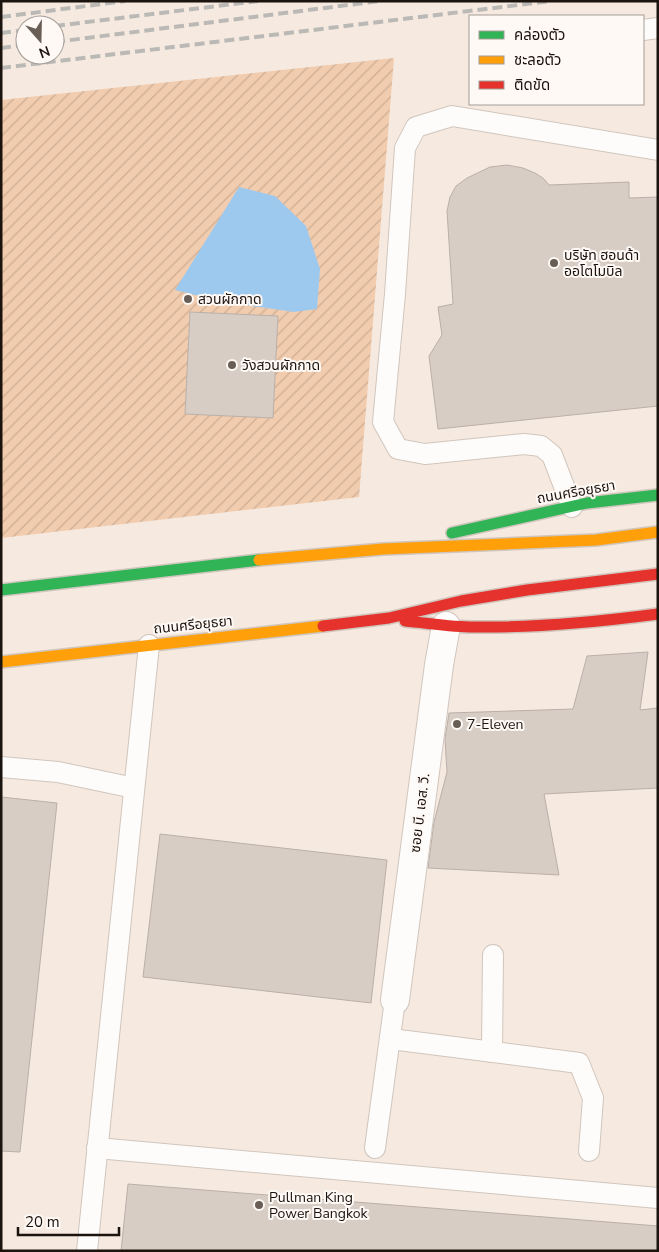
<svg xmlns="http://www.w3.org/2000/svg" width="659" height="1252" font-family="'Nunito Sans','Noto Sans Thai',sans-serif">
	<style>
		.garden { fill: url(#garden-furrows) }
		.water { fill: #9ec9ee }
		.building { fill: #d7cdc5; stroke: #bab0a9 }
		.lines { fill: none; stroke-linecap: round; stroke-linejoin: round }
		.lane-casing { stroke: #d0c6be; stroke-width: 22 }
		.street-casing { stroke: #d0c6be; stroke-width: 30 }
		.fast-casing { stroke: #d0c6be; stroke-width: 14 }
		.slow-casing { stroke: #d0c6be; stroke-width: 14 }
		.jam-casing { stroke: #d0c6be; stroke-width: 14 }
		.lane { stroke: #fefcfa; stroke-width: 20 }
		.street { stroke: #fefcfa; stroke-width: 28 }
		.fast { stroke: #30b455; stroke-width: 11 }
		.slow { stroke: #ff9f0a; stroke-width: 11 }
		.jam { stroke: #e5322d; stroke-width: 11 }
		.rail { stroke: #bbb9b6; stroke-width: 4; stroke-dasharray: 10 5; stroke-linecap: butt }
		.poi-dot { fill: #685e56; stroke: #fef9f5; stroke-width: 2 }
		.labels { text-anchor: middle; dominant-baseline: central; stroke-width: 4; stroke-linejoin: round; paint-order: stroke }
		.poi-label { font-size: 14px; fill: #1b130d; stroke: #fef9f5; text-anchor: start }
		.street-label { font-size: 14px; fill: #1b130d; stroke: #fef9f5 }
	</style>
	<defs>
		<pattern id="garden-furrows" width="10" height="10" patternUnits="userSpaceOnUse" patternTransform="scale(1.25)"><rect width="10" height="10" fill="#f1ccae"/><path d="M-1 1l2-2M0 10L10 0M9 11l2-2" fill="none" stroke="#ceae94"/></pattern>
	</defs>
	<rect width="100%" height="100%" fill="#f6e9df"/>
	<polygon class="garden" points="394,58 359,497 1,538 1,100"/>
	<polygon class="water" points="239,187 275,196 306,226 320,269 317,309 294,312 223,302 175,290"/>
	<g class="building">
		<polygon points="507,165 523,168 535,173 543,178 549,185 629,182 629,198 658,197 658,406 438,429 429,356 442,335 438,307 453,304 447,211 450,197 456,186 467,178 490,167"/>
		<polygon points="190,312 278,316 273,418 185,414"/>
		<polygon points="648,652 640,710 658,708 658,788 544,794 559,875 428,868 434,822 447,772 445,739 449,713 573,709 587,656"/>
		<polygon points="1,797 57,803 20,1152 1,1151"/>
		<polygon points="160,834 387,860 371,1003 143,977"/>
		<polygon points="128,1184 658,1226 658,1251 121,1251"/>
	</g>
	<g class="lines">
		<g class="lane-casing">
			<g id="lane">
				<polyline points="643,30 658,28"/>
				<polyline points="572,507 552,455 541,446 524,444 425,454 398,449 383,422 395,294 405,148 416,127 452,116 658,150"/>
				<polyline points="1,767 58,772 134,788"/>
				<polyline points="391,1039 579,1063 593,1098 589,1151"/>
				<polyline points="492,1052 493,955"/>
				<polyline points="97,1148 658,1198"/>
				<polyline points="375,1148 395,1000"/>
				<polyline points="87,1251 149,645"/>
			</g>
		</g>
		<g class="street-casing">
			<polyline id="street" points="395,1000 439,665 446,626"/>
		</g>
		<g class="fast-casing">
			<g id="fast">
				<polyline points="452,533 587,503 658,495"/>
				<polyline points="1,590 259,560"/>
			</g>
		</g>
		<g class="slow-casing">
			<g id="slow">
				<polyline points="259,560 383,549 596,540 658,532"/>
				<polyline points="1,662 323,626"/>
			</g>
		</g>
		<g class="jam-casing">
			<g id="jam">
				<path d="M405,621C428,623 451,627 474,627C536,628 597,622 658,614"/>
				<polyline points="323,626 389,618 461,601 527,590 658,574"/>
			</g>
		</g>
		<use href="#lane" class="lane"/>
		<use href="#street" class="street"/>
		<use href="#fast" class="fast"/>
		<use href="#slow" class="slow"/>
		<use href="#jam" class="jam"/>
		<g class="rail">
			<polyline points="1,17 125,1"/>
			<polyline points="55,26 258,1"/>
			<polyline points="1,33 25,30"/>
			<polyline points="55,42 380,1"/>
			<polyline points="1,48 25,45"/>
			<polyline points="1,68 551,1"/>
		</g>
	</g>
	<g class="poi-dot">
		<circle cx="554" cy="263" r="5"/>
		<circle cx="188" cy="299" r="5"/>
		<circle cx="232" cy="365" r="5"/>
		<circle cx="457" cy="724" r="5"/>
		<circle cx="259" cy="1205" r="5"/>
	</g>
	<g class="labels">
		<g class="poi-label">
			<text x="564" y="255">บริษัท ฮอนด้า<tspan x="564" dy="16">ออโตโมบิล</tspan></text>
			<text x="198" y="299">สวนผักกาด</text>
			<text x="242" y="365">วังสวนผักกาด</text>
			<text x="467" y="724">7-Eleven</text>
			<text x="269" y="1197">Pullman King<tspan x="269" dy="16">Power Bangkok</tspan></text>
		</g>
		<g class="street-label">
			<text transform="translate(576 492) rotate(-10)">ถนนศรีอยุธยา</text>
			<text transform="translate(193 625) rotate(-6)">ถนนศรีอยุธยา</text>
			<text transform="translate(420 813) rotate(-83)">ซอย บี. เอส. วี.</text>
		</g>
	</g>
	<rect width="659" height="1252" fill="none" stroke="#1b130d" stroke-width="5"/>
	<rect x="469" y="15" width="175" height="90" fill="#fef9f5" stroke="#a39d98"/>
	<rect x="479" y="31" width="25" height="8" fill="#30b455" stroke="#a39d98"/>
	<text x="514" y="40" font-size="15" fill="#1b130d">คล่องตัว</text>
	<rect x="479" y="56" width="25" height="8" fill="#ff9f0a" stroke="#a39d98"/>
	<text x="514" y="65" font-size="15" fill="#1b130d">ชะลอตัว</text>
	<rect x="479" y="81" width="25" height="8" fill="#e5322d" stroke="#a39d98"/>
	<text x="514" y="90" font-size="15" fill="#1b130d">ติดขัด</text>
	<g transform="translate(40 40) rotate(160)"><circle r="24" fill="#fef9f5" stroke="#a39d98"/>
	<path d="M0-4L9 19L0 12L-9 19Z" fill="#685e56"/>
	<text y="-8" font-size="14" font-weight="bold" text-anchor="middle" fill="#1b130d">N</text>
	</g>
	<path d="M18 1227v8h101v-8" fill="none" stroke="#1b130d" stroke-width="2.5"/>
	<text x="25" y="1227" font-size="15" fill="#1b130d" stroke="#fef9f5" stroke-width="4" paint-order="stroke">20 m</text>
</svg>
